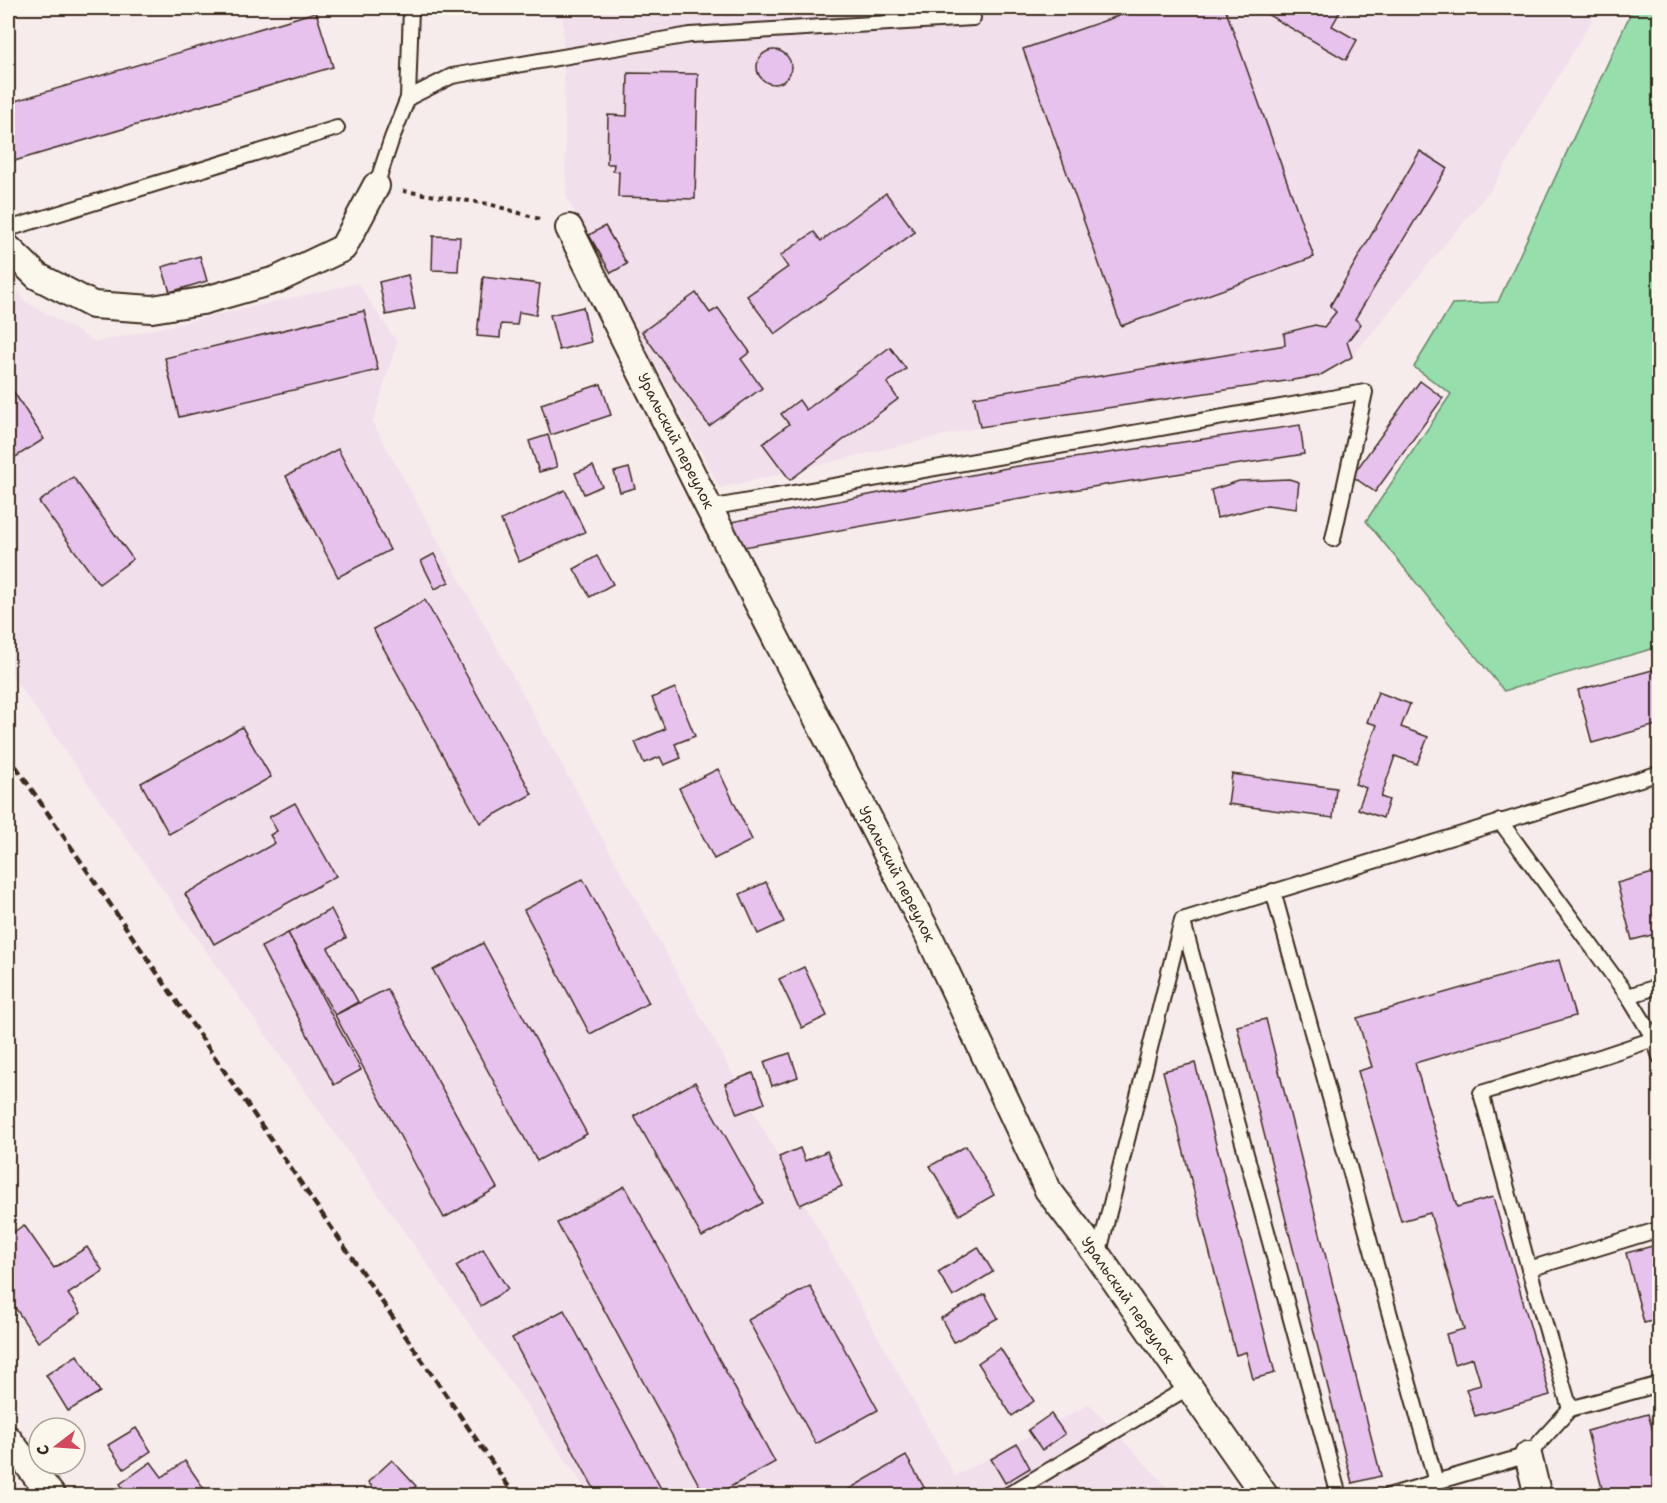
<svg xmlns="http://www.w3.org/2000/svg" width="1667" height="1503" font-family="'Shantell Sans',sans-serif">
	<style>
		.built { fill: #f2dfec }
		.green { fill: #96deac; stroke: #688465; stroke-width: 1.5 }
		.building { fill: #e6c2ed; stroke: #3b2a1e; stroke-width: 1.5 }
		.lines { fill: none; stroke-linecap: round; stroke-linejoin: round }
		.lane-casing { stroke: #3b2a1e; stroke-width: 18 }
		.street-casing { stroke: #3b2a1e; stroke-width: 30 }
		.path { stroke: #3b2a1e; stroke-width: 4; stroke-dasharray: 4.5 4.5; stroke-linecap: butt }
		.lane { stroke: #fbf7ec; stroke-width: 14 }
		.street { stroke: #fbf7ec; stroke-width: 26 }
		.rail { stroke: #3b2a1e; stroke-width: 4.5; stroke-dasharray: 9 4.5; stroke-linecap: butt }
		.labels { text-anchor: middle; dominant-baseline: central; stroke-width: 4.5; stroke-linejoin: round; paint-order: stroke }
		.street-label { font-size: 15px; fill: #3b2a1e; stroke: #fbf7ec }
	</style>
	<rect width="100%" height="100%" fill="#f7ecec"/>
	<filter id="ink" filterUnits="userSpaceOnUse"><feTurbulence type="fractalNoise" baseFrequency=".0167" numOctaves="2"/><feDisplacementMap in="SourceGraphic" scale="12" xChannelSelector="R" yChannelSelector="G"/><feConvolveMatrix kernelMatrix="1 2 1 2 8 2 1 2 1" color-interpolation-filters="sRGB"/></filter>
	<g filter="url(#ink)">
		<g class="built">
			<polygon points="443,8 1599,8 1493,187 1352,357 1319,376 980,427 720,488 566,196 563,17 444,13"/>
			<polygon points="8,277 25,301 96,342 358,283 397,342 373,423 955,1476 1089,1404 1175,1495 590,1495 8,670"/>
		</g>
		<polygon class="green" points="1633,8 1660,8 1659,647 1504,691 1366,521 1451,394 1414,367 1452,304 1498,302"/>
		<g class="building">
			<polygon points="1141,8 1225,8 1314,257 1121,326 1023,49"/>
			<polygon points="1265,8 1342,8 1332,26 1357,40 1346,60 1263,12"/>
			<polygon points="316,12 333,67 11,162 8,150 8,103"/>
			<circle cx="774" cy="67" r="17"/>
			<polygon points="628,73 698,74 695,199 618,197 619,172 613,171 614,164 607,164 608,115 627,116"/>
			<polygon points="1420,151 1447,168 1355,319 1361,324 1347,342 1352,357 1319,376 980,427 974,397 1285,345 1284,333 1315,325 1324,327 1336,312 1330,306"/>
			<polygon points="886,193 915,232 775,334 747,296 788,267 780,256 814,232 821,241"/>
			<polygon points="605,226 627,264 611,273 589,235"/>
			<polygon points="433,236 460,237 458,271 432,270"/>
			<polygon points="200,256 207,281 170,292 162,267"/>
			<polygon points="408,275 415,309 386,315 379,282"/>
			<polygon points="483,277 540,284 536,315 519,312 517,325 501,324 500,338 477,336"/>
			<polygon points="696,293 710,313 718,308 750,352 741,359 762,388 709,426 642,332"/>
			<polygon points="583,307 591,342 559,350 550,315"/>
			<polygon points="364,311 378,370 179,417 165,358"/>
			<polygon points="890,347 906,369 887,383 898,399 790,480 763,444 789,424 781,414 799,400 806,410"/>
			<polygon points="1420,381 1443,398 1375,492 1352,476"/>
			<polygon points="8,383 44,439 11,460 8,455"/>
			<polygon points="601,384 611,415 551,435 541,404"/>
			<polygon points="1300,425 1304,454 1015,499 744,547 731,522 1012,467"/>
			<polygon points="548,435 557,467 539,472 529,441"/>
			<polygon points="338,449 390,550 338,577 286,476"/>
			<polygon points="593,466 602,486 584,494 575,473"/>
			<polygon points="629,468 635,488 620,492 614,472"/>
			<polygon points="73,477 133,559 99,584 39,502"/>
			<polygon points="1289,479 1299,482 1296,509 1267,505 1217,518 1211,490 1239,481"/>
			<polygon points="565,490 585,532 519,562 501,520"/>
			<polygon points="434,554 449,582 435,589 421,561"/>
			<polygon points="597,556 613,584 590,597 574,569"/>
			<polygon points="425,600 532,794 480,823 373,629"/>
			<polygon points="1660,668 1660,724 1592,743 1578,690"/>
			<polygon points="675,688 695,736 675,744 681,758 664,765 660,757 644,763 635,742 665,729 652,698"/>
			<polygon points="1378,692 1410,704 1401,727 1428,737 1417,764 1395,756 1381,797 1389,800 1383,818 1358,809 1366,788 1355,784 1377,725 1367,722"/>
			<polygon points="242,727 271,777 169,834 141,783"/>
			<polygon points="718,769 752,840 714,859 679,788"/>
			<polygon points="1232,774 1336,788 1333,818 1228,804"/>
			<polygon points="295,803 336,876 214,944 185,894 275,843 270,835 277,831 269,817"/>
			<polygon points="1660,871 1660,933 1632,940 1617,883"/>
			<polygon points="583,879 649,1003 590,1034 524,910"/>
			<polygon points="766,882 784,922 758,934 740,894"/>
			<polygon points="331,909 346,938 328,948 358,1002 335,1015 288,933"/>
			<polygon points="288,933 361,1070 334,1085 261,947"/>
			<polygon points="483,943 587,1134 537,1161 433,970"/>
			<polygon points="1559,960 1575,1016 1415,1063 1457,1207 1493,1197 1550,1395 1475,1416 1466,1389 1481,1385 1473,1358 1454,1364 1446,1334 1464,1329 1430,1213 1401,1221 1358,1071 1372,1067 1357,1018"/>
			<polygon points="804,967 827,1016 802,1028 779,979"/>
			<polygon points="387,989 497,1188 444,1218 335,1015"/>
			<polygon points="1266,1019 1381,1476 1352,1483 1237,1026"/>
			<polygon points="790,1053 798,1077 772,1086 764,1062"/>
			<polygon points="1195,1063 1275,1373 1253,1379 1246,1352 1236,1355 1163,1071"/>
			<polygon points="753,1073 765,1103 737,1114 725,1084"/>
			<polygon points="695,1082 763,1203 702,1237 634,1116"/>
			<polygon points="966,1146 994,1195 959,1215 930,1166"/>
			<polygon points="800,1148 805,1161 827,1151 842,1186 800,1205 779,1157"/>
			<polygon points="625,1186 775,1462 714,1496 705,1496 557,1223"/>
			<polygon points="24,1225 54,1268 87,1247 103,1271 68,1294 81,1313 38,1342 8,1297 8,1236"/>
			<polygon points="1660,1244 1660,1319 1644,1323 1626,1253"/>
			<polygon points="978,1247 993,1272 953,1297 938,1272"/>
			<polygon points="483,1249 508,1289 481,1306 456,1266"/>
			<polygon points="810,1286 878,1410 816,1444 748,1320"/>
			<polygon points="985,1294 998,1318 954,1342 941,1318"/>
			<polygon points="564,1310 665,1496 598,1496 512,1338"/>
			<polygon points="1000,1348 1034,1401 1012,1416 978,1363"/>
			<polygon points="77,1355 100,1392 68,1411 46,1375"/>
			<polygon points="1051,1414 1065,1434 1042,1450 1028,1430"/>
			<polygon points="1648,1414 1660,1455 1660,1496 1604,1496 1587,1431"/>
			<polygon points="136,1428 151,1451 124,1469 108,1445"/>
			<polygon points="1017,1444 1030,1468 1005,1483 991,1459"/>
			<polygon points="906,1456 929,1496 837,1496"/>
			<polygon points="392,1460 416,1486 406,1496 380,1496 368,1482"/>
			<polygon points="185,1461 209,1496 128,1496 120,1484 151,1462 162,1477"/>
		</g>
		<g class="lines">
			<g class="lane-casing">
				<g id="lane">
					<polyline points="408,98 411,8"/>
					<polyline points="376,186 392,138 408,98 452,76 690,35 973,18"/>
					<polyline points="8,229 337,128"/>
					<polyline points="709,508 1365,392 1333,539"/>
					<polyline points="1500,821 1628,996 1654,1039 1660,1057"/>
					<polyline points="1273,891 1436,1482"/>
					<polyline points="1183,922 1339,1496"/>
					<polyline points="1628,996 1660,986"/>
					<polyline points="1098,1256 1182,920 1660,773"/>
					<polyline points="1529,1269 1481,1093 1603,1056 1654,1039"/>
					<polyline points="1570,1409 1529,1269 1660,1229"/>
					<polyline points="1006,1496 1189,1387"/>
					<polyline points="1388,1496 1528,1455 1570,1409 1660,1384"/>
				</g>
			</g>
			<g class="street-casing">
				<g id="street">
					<polyline points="569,228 709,508 930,938 1048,1190 1098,1256 1265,1496"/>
					<polyline points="8,248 37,276 93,305 152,309 202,301 276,280 343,248 376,186"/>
					<polyline points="8,1439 52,1496"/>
					<polyline points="1528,1455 1538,1496"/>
				</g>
			</g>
			<polyline class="path" points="403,191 489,204 543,220"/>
			<use href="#lane" class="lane"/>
			<use href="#street" class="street"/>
			<polyline class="rail" points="8,755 515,1496"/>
		</g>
	</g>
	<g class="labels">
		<g class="street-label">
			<text transform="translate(676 441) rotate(63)">Уральский переулок</text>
			<text transform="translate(897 874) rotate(63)">Уральский переулок</text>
			<text transform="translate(1128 1300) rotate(55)">Уральский переулок</text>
		</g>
	</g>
	<rect width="1667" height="1503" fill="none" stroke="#fbf7ec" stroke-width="30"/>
	<rect x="15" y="15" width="1637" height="1473" fill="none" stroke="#3b2a1e" stroke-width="2" filter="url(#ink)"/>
	<g transform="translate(57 1446) rotate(253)"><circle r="28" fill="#fbf7ec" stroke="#aea59a" stroke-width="1.5"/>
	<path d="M0-4.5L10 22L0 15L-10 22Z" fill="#d1495b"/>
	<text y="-9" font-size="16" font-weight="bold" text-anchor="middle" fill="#3b2a1e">С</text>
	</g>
</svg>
